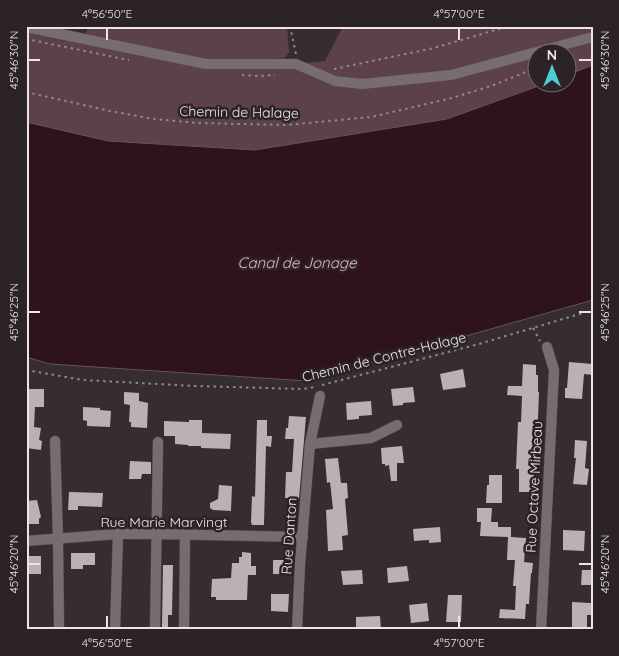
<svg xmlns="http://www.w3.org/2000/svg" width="619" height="656" font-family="Quicksand,sans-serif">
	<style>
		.green { fill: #5d4149 }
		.water { fill: #2e131c; stroke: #675259 }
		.building { fill: #bbb0b2 }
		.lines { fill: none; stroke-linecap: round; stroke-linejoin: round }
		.street-casing { stroke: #534b4d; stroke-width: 11 }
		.path { stroke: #90898a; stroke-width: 2; stroke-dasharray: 2.5 4; stroke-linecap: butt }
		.street { stroke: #776d6f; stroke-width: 10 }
		.ticks { fill: none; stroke: #ebe5e6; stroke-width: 2 }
		.labels { text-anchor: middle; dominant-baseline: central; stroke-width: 5; stroke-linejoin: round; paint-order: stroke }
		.street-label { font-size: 14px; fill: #ebe5e6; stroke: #2b2325 }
		.water-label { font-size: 15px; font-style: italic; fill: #edafc0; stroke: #2b2325 }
		.neatline { fill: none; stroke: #ebe5e6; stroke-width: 2 }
		.ticks-label { font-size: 12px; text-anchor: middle; fill: #ebe5e6 }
	</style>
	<rect width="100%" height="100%" fill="#352d2f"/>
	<g class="green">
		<polygon points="90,26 287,26 289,53 284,58 258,60 201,59 86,35 87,30"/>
		<polygon points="343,26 593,26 593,65 567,75 566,52 536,52 536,82 547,83 447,119 255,150 108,141 26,122 26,27 206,64 296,64 325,61"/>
	</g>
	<polygon class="water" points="593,65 593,300 307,381 50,364 26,357 26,122 108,141 255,150 447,119 547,83 566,82 567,75"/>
	<g class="building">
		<polygon points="569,362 593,364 593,375 584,374 582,399 565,398 565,388 567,388"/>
		<polygon points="523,364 536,365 536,375 538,375 538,392 539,392 538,419 539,432 533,432 532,469 534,470 534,492 519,492 519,469 516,469 518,422 521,422 522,396 507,395 508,386 522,386"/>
		<polygon points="463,369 466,387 443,390 440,374"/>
		<polygon points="413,387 415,402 403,403 403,405 393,406 391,389"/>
		<polygon points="27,389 44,389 44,407 35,407 34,427 41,428 39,440 42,441 41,450 26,448"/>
		<polygon points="124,392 139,393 139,401 148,403 147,428 131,427 131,422 129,422 130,405 124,404"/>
		<polygon points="371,401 372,415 359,416 359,419 347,420 346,403"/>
		<polygon points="83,407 100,408 100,410 111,411 110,427 87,426 87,421 83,420"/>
		<polygon points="289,416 306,417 299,499 285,498 286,472 292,472 294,439 285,439 286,428 288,428"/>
		<polygon points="189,420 202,420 202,433 231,434 230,449 201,448 201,446 188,446 188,445 175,444 175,436 164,436 164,421 189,422"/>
		<polygon points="257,420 267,420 267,436 272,436 271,447 266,446 264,525 252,525 251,522 252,496 255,497"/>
		<polygon points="575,440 587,441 585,468 589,469 587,485 573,484 576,458 574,458"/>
		<polygon points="402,446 404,463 397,463 397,481 391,481 389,465 385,466 385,464 382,464 381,448"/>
		<polygon points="338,458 341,483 347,483 348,498 345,499 348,535 342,536 343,550 328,551 326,510 333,509 330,482 327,483 325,459"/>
		<polygon points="130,461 151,462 151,474 142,474 141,479 129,479"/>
		<polygon points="489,475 502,475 502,503 486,503 487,485 489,485"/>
		<polygon points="219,485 232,486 231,511 213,510 210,508 210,503 218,499"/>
		<polygon points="69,492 103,493 102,507 78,506 78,510 68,510"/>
		<polygon points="37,500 41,517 39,519 39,524 26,524 26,501"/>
		<polygon points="477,508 492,508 491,522 498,522 498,527 511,527 511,537 526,538 524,562 533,563 532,573 531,573 529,604 526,604 525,619 499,618 500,609 515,610 516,586 513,586 515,560 507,560 508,537 480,536 481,522 477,522"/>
		<polygon points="440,527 441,542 429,543 429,540 414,541 413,529"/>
		<polygon points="563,530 585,531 584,551 563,550"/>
		<polygon points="242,552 251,553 251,566 256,566 256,575 248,575 247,600 216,600 216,597 211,597 212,579 231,578 232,563 239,563 239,557 242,557"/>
		<polygon points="71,553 95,553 95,565 83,565 83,569 71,569"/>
		<rect x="26" y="556" width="15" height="18"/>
		<rect x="273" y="560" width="16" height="14"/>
		<polygon points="163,565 173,565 172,615 168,615 168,627 162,627"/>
		<polygon points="407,566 409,581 388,583 387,568"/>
		<polygon points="362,570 363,584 343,585 341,571"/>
		<polygon points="582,570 593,570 593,585 581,585"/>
		<polygon points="271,594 289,594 288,612 271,611"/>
		<polygon points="448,595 462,595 461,622 446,622"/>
		<polygon points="572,602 591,603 591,615 587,615 587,630 572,630"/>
		<polygon points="427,603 429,621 411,623 409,605"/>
		<polygon points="380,616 381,630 356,630 356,617"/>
	</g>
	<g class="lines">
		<g class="street-casing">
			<g id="street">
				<polyline points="26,27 206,64 296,64 335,81 362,84 451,75 593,37"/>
				<polyline points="55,441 58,539 59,626"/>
				<polyline points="310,444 371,438 397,425"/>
				<polyline points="26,541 118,534 157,534 303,537"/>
				<polyline points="115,630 118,534"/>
				<polyline points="155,630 158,442"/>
				<polyline points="184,630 185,534"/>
				<polyline points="297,630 300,564 310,444 320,396"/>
				<polyline points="541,630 554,370 547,347"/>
			</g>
		</g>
		<g class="path">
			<polyline points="290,26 296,54"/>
			<polyline points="26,39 129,60"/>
			<polyline points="334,69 434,48 509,26"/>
			<polyline points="242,75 259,76 275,75"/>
			<polyline points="26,92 110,111 154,119 198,123 287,125 371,117 452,98 491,86 536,68"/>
			<polyline points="533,328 540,341"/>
			<polyline points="26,370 83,380 195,386 303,389 315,387"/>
			<polyline points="322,385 479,344 593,310"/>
		</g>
		<use href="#street" class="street"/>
	</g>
	<path class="ticks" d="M107,28V40M459,28V40M28,60H40M579,60H592M28,312H40M579,312H592M28,564H40M579,564H592M107,616V628M459,616V628"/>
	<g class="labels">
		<g class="street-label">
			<text transform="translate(239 112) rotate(1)">Chemin de Halage</text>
			<text transform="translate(384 357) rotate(-14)">Chemin de Contre-Halage</text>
			<text transform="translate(534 487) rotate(-87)">Rue Octave Mirbeau</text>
			<text x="164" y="522">Rue Marie Marvingt</text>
			<text transform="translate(289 536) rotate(-86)">Rue Danton</text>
		</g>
		<g class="water-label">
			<text x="297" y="262">Canal de Jonage</text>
		</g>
	</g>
	<rect width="619" height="656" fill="none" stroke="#2b2325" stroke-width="55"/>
	<g transform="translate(552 68)"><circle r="24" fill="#2b2325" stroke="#787172"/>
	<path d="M0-4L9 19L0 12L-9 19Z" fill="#51ccd4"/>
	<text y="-8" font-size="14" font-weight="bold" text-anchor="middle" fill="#ebe5e6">N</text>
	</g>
	<rect x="28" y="28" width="564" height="600" class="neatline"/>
	<g class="ticks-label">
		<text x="107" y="18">4°56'50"E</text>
		<text x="459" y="18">4°57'00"E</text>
		<text transform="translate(14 60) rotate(-90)" y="4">45°46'30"N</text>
		<text transform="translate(605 60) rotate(-90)" y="4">45°46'30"N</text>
		<text transform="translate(14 312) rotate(-90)" y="4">45°46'25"N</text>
		<text transform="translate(605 312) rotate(-90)" y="4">45°46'25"N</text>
		<text transform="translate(14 564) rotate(-90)" y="4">45°46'20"N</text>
		<text transform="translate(605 564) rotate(-90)" y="4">45°46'20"N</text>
		<text x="107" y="647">4°56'50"E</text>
		<text x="459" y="647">4°57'00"E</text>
	</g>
</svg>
